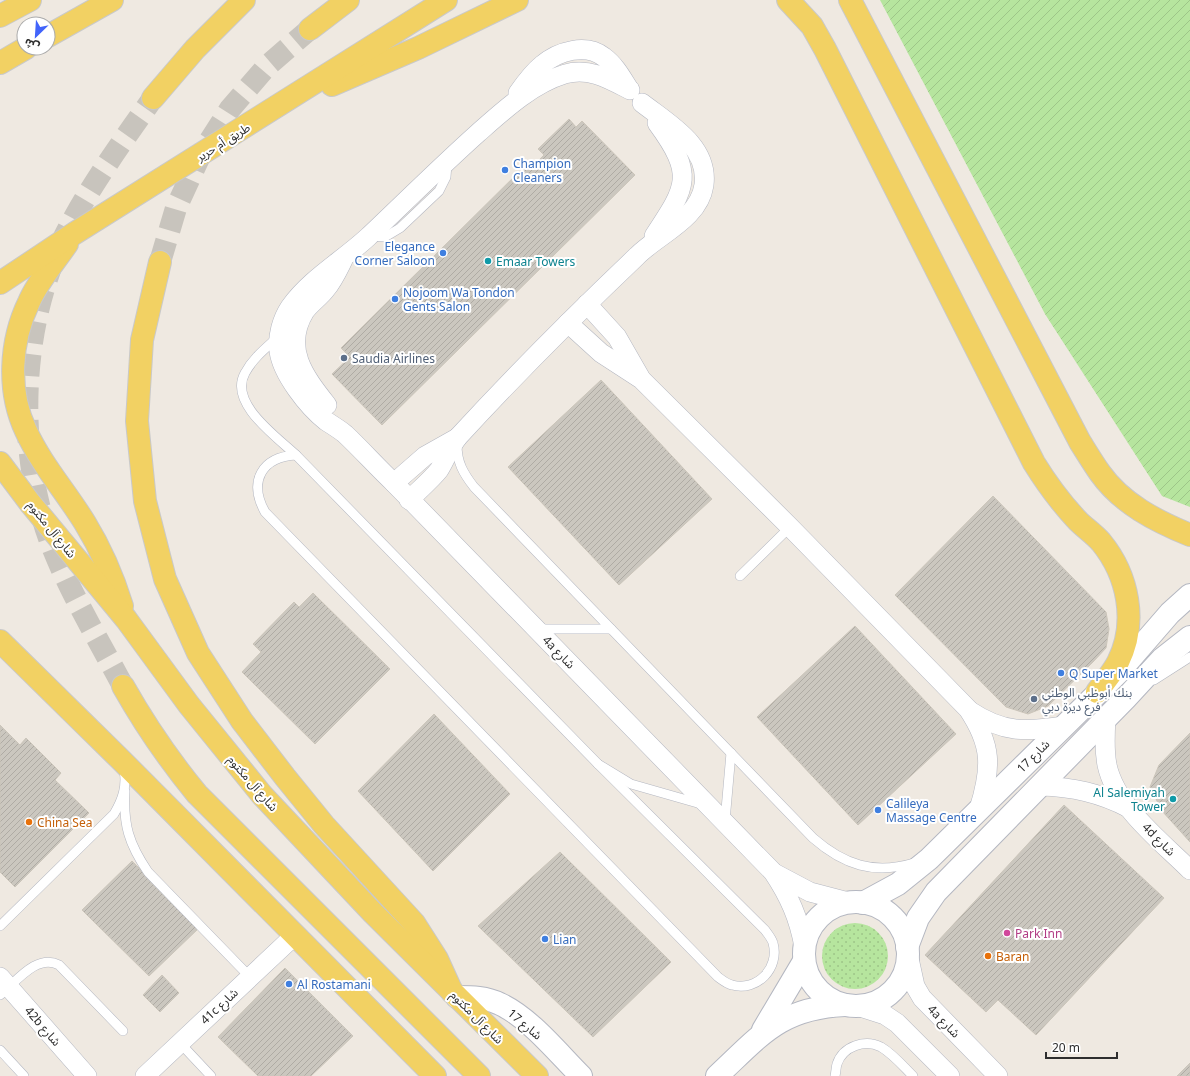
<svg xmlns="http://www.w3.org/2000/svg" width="1190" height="1076" font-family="'Noto Sans','Noto Sans Arabic',sans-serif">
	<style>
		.grass { fill: url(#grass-dots) }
		.garden { fill: url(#garden-furrows) }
		.building { fill: url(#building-hatch); stroke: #cbc5ba }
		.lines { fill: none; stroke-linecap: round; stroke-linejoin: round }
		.primary-tunnel { stroke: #c8c4bd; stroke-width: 22; stroke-dasharray: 22 11; stroke-linecap: butt }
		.lane-casing { stroke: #b4b7c1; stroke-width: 10 }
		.street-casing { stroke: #b4b7c1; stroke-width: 20 }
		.secondary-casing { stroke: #b4b7c1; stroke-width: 24 }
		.primary-casing { stroke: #c9c9c9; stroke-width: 24 }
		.lane { stroke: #fff; stroke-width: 9 }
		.street { stroke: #fff; stroke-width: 19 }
		.secondary { stroke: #fff; stroke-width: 22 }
		.primary { stroke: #f2d163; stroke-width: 22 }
		.shop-dot { fill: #3f7fe0; stroke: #fff; stroke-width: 1.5 }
		.culture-dot { fill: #0f9aa8; stroke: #fff; stroke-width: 1.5 }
		.service-dot { fill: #5c6f8a; stroke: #fff; stroke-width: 1.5 }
		.food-dot { fill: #e8710a; stroke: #fff; stroke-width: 1.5 }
		.hotel-dot { fill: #d1479c; stroke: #fff; stroke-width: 1.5 }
		.labels { text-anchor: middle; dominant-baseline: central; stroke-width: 4; stroke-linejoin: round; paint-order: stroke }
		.street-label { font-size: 12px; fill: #2e2e2e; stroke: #fff }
		.shop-label { font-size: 12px; fill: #366cbe; stroke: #fff; text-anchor: start }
		.culture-label { font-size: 12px; fill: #0d838f; stroke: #fff; text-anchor: start }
		.service-label { font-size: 12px; fill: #4e5e75; stroke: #fff; text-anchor: start }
		.food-label { font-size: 12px; fill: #c56008; stroke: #fff; text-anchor: start }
		.hotel-label { font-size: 12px; fill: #b23c85; stroke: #fff; text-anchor: start }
	</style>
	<defs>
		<pattern id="grass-dots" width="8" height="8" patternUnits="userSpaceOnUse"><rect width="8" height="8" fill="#b6e59e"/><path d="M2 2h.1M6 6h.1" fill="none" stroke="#9dc588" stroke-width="1.8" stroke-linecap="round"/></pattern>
		<pattern id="garden-furrows" width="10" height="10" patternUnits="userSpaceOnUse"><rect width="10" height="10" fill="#b6e59e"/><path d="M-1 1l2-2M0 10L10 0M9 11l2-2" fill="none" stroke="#9dc588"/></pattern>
		<pattern id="building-hatch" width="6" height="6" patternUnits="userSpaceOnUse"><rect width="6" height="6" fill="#cbc7bf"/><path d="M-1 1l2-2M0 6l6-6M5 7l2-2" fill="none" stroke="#afaba4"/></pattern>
	</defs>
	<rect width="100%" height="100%" fill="#efe9e1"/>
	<circle class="grass" cx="855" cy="956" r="33"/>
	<polygon class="garden" points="880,0 1190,0 1190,507 1162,496 1045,314"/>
	<g class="building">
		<polygon points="569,119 576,127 582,121 635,175 382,425 332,374 350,357 341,348 527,164 531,168 544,155 538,149"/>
		<polygon points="601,380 712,499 619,585 508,467"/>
		<polygon points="993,496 1106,612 1109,629 1106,648 1093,662 1048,706 1028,714 1006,707 895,595"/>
		<polygon points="313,593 390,669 315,744 242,672 261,652 253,644 294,602 299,607"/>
		<polygon points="855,626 956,734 858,825 757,717"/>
		<polygon points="434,714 510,794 433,871 358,791"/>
		<polygon points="0,725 20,745 26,738 61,773 55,780 89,813 15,887 0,872"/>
		<polygon points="1190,733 1190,842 1162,811 1150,787 1159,765"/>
		<polygon points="1064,805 1164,898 1036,1035 998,1000 986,1012 925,955"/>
		<polygon points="560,852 671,962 593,1037 478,926"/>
		<polygon points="132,861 199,928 149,976 82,910"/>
		<polygon points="285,968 353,1036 311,1076 258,1076 218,1037"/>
		<polygon points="162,975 179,993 160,1012 143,995"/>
		<polygon points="1190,1063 1190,1076 1177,1076"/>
	</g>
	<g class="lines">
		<g class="primary-tunnel">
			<polyline points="160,262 176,208 200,156 230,109 267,66 310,29"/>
			<path d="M123,686C99,641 72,596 53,549C15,453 19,325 66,233C90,186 122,142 153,98"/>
		</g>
		<g class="lane-casing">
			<g id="lane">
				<polyline points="370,236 385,237 400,228 439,191 446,177 447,164"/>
				<path d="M278,337C266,348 253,358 245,373C228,403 277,437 296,455L598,764L631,784L701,804"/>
				<path d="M457,445C457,462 463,473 474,487L813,838C844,865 874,875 914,863"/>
				<path d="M296,455C262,457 248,481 265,512L718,977C722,980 727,984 732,985C757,992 780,968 773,943C772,939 768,934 765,930L598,764"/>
				<polyline points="740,576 790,527"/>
				<polyline points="538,629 611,629"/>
				<polyline points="1154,680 1190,657"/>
				<path d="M125,791C123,825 129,844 148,872L250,977"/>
				<polyline points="725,821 731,753"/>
				<path d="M0,926L114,814C123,799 127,786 124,769"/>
				<path d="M0,995C16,982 37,953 59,965L123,1031"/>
				<polyline points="180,1043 211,1076"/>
				<polyline points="0,1050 24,1076"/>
				<path d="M835,1076C836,1072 836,1067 837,1064C843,1046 865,1039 881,1047C893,1054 903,1066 913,1076"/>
			</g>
		</g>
		<g class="street-casing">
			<g id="street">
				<path d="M630,90C609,79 589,67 565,74C532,84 504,110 478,133C440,167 405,202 368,237C342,261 311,278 290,307C282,319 277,336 279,351C282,374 308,407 326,421C332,425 339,429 345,434C362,450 377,467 394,483L773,872C789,896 799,918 804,947"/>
				<path d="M518,93C525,83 532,73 542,65C558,51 586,43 604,57C615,65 622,78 629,89"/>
				<path d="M654,236C687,186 695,175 657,123"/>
				<polyline points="587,304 617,337 640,377"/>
				<path d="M568,323L601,353L641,379L790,527L968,709C992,745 992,767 979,809"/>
				<path d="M327,405C305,377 282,348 305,311C311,303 320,297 326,289C333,281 338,270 343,260"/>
				<polyline points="394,483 425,456 457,438"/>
				<path d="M409,500C419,490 430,481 439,470C446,459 450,446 459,436C516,374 576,314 637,256C659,234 699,219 704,185C709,146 669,124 642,103"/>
				<path d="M970,711C1003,733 1026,732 1064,726"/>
				<path d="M1106,719C1105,734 1104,749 1107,765C1116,807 1161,841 1190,870"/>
				<path d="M1040,786C1073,787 1100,793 1129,808"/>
				<polyline points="776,874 810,892 852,903"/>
				<polyline points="908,954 915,986 922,998 998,1076"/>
				<polyline points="0,977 87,1076"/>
				<polyline points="857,1006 885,1015 897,1023 950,1076"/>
				<polyline points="145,1076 294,936"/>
			</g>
		</g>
		<g class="secondary-casing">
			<g id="secondary">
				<circle cx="856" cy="954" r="52"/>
				<polyline points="863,903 898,884 929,859 1118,673 1170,613 1190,595"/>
				<polyline points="907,947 918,918 936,892 1126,698 1162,659 1190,637"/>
				<path d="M457,997C472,997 486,997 500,1004C530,1018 557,1052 581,1076"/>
				<polyline points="763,1030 804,961"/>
				<path d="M717,1076C761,1035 780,1008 845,1005"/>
			</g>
		</g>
		<g class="primary-casing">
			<g id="primary">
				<path d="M788,0L812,26L825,49L1034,463C1047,484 1061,503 1078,521C1085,528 1094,534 1101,542C1128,575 1138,622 1118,662C1113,672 1104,682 1097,692"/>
				<path d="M850,0L1080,442C1087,453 1093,463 1100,473C1122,504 1156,521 1190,535"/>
				<polyline points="0,16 30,0"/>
				<polyline points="310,29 348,0"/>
				<polyline points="48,36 112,0"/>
				<polyline points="0,63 26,48"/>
				<polyline points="332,85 418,48 517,0"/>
				<polyline points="153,98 195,49 244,0"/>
				<path d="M67,244C54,263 38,281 29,302C10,341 7,391 26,431C41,464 66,492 85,523C101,549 113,577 122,606"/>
				<polyline points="160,262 142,340 137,421 145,501 165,579 198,653 242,721 285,777 324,825 414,923 437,959 452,992"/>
				<polyline points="0,283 75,233 446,0"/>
				<polyline points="0,463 30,503 126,619 189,705 262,795 373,913 537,1076"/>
				<polyline points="0,641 121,760 435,1076"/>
				<path d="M123,686C145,725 169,760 197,794L479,1076"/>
			</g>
		</g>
		<use href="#lane" class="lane"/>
		<use href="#street" class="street"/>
		<use href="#secondary" class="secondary"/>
		<use href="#primary" class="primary"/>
	</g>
	<g class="shop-dot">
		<circle cx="505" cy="170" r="4"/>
		<circle cx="443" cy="253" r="4"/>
		<circle cx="395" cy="299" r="4"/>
		<circle cx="1061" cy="673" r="4"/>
		<circle cx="878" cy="810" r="4"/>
		<circle cx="545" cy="939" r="4"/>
		<circle cx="289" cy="984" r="4"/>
	</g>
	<g class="culture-dot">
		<circle cx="488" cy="261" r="4"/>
		<circle cx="1173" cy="799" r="4"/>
	</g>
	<g class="service-dot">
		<circle cx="344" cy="358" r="4"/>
		<circle cx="1034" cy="699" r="4"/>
	</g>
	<g class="food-dot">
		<circle cx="29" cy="822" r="4"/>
		<circle cx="988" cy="956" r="4"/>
	</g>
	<circle class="hotel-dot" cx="1007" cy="933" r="4"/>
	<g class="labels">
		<g class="street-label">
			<text transform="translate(223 142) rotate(-32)">طريق أم حرير</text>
			<text transform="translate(52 529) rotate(51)">شارع آل مكتوم</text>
			<text transform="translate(559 652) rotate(46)">4a شارع</text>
			<text transform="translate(1033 756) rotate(-45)">شارع 17</text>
			<text transform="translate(253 783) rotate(49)">شارع آل مكتوم</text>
			<text transform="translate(1159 839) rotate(45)">4d شارع</text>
			<text transform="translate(219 1006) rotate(-43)">41c شارع</text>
			<text transform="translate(477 1017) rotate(45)">شارع آل مكتوم</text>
			<text transform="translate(944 1021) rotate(46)">4a شارع</text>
			<text transform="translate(525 1024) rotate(40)">شارع 17</text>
			<text transform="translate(43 1026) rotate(49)">42b شارع</text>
		</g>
		<g class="shop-label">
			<text x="513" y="163">Champion<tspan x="513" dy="14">Cleaners</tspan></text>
			<text x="435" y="246" text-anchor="end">Elegance<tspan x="435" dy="14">Corner Saloon</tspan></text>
			<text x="403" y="292">Nojoom Wa Tondon<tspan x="403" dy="14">Gents Salon</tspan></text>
			<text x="1069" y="673">Q Super Market</text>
			<text x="886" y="803">Calileya<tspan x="886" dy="14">Massage Centre</tspan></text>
			<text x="553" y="939">Lian</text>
			<text x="297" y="984">Al Rostamani</text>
		</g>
		<g class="culture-label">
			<text x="496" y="261">Emaar Towers</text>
			<text x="1165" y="792" text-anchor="end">Al Salemiyah<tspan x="1165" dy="14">Tower</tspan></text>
		</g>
		<g class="service-label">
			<text x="352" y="358">Saudia Airlines</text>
			<text x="1042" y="692">بنك أبوظبي الوطني<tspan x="1042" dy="14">فرع ديرة دبي</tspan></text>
		</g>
		<g class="food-label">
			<text x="37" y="822">China Sea</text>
			<text x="996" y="956">Baran</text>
		</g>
		<g class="hotel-label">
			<text x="1015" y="933">Park Inn</text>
		</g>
	</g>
	<g transform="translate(36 36) rotate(205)"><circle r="19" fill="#ffffff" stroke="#ababab"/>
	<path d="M0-3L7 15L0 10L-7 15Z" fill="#4264fb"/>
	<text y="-6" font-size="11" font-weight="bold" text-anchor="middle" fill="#2e2e2e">ش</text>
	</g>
	<path d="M1046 1052v6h71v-6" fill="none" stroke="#2e2e2e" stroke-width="2"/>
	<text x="1052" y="1052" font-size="12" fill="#2e2e2e" stroke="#ffffff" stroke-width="3" paint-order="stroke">20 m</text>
</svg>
